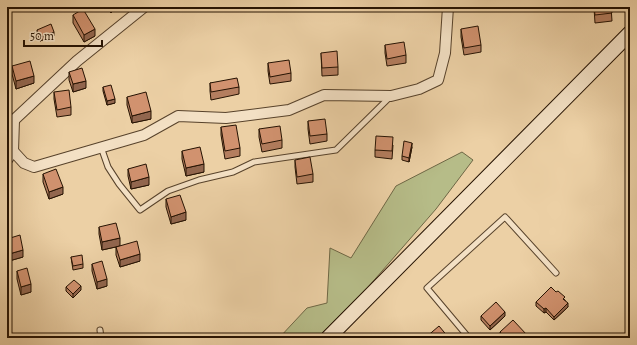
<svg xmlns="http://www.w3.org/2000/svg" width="637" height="345" font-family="Alegreya,serif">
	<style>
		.green { fill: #b6bc88; stroke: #6e6745 }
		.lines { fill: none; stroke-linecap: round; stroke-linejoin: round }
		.lane-casing { stroke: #57422b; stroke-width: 7 }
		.street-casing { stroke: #57422b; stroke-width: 12 }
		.secondary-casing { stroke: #251202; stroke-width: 16 }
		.lane { stroke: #f3e0c4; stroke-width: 5 }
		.street { stroke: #f3e0c4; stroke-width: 10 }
		.secondary { stroke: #f3e0c4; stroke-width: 14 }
		.wall { fill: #b47e5f; stroke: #251202 }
		.shaded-wall { fill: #92664e; stroke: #251202 }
		.building { fill: #d1926f; stroke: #251202 }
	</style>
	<rect width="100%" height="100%" fill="#ecd0a5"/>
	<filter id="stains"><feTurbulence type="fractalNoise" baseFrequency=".005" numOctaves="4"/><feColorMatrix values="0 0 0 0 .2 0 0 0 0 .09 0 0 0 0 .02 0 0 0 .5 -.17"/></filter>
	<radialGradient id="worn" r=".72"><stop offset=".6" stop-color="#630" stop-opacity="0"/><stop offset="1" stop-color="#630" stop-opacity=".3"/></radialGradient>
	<polygon class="green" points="462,152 473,160 436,209 369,286 317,338 279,338 307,308 327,303 330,248 351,258 396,186"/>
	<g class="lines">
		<g class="lane-casing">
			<g id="lane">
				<polyline points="101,147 108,167 119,184 140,210 168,191 199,180 233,172 254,162 336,150 391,96"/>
				<polyline points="100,330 101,338"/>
				<polyline points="469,338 427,288 505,217 556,273"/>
			</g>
		</g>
		<g class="street-casing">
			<g id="street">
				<polyline points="7,121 14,120 77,61 144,7"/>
				<polyline points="13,151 24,163 34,167 144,135 178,116 226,118 289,110 324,95 391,96 419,89 438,80 445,53 448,7"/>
				<polyline points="7,160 13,151 14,120"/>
			</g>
		</g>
		<g class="secondary-casing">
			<polyline id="secondary" points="328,338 630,33"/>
		</g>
		<use href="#lane" class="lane"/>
		<use href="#street" class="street"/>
		<use href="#secondary" class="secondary"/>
	</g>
	<g class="wall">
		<polygon points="106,7 117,7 111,13"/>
		<polygon points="578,7 611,7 612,21 595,23 594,8 579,10"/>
		<polygon points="73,15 95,36 84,42 73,23"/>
		<polygon points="461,29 481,45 481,52 464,55 461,37"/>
		<polygon points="37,30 54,36 40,41 37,34"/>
		<polygon points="385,45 406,55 406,63 387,66 385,53"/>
		<polygon points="321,53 338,67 338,75 322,76"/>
		<polygon points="268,63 291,73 291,81 270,84 268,71"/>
		<polygon points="12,66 34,83 16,89 12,74"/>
		<polygon points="69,72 86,88 73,92 69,80"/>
		<polygon points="210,83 239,87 239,94 211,100 210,91"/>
		<polygon points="103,87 115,103 107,105 103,91"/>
		<polygon points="54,92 71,107 71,115 57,117 54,99"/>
		<polygon points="127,97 151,119 132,123 127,105"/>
		<polygon points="308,121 327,134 327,141 310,144 308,129"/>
		<polygon points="221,127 240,148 240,156 225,159 221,135"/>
		<polygon points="259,129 282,140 282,148 262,152 259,137"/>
		<polygon points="393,145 392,159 375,157 375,150"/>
		<polygon points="412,147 409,162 402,160 402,156"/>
		<polygon points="182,151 204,172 186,176 182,159"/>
		<polygon points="295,160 313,174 313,182 297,184 295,167"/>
		<polygon points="128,169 149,185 131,189 128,176"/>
		<polygon points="43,174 63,194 49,199 43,182"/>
		<polygon points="166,199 186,220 171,224 166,207"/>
		<polygon points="99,227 120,246 102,250 99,234"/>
		<polygon points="7,239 23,257 9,261 7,252"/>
		<polygon points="116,247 140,261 120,267 116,255"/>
		<polygon points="71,257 83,264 83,268 73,270"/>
		<polygon points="92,264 107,286 97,289 92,271"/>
		<polygon points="17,271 31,292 21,295 17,279"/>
		<polygon points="66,287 81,290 73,298 66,291"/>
		<polygon points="556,292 565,300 568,307 554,320 546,312 544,313 536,306 536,302"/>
		<polygon points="481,316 505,316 490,330 481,320"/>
		<polygon points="500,332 527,338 500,338"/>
	</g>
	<g class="shaded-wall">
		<polygon points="113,7 117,7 111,13 111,9"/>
		<polygon points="95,29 95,36 84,42 84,35"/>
		<polygon points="54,32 54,36 40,41 40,37"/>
		<polygon points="34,76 34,83 16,89 16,81"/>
		<polygon points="86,81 86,88 73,92 73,84"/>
		<polygon points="115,99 115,103 107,105 107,101"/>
		<polygon points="151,111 151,119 132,123 132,116"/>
		<polygon points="412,143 412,147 409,162 409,158"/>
		<polygon points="204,164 204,172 186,176 186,168"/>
		<polygon points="149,177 149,185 131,189 131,182"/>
		<polygon points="63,187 63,194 49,199 49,192"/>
		<polygon points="186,212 186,220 171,224 171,217"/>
		<polygon points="120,238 120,246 102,250 102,242"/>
		<polygon points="23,250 23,257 9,261 9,254"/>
		<polygon points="140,254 140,261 120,267 120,260"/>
		<polygon points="107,279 107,286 97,289 97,282"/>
		<polygon points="31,284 31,292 21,295 21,287"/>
		<polygon points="81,286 81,290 73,298 73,294"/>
		<polygon points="568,303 568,307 554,320 554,317"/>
		<polygon points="546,308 546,312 544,313 544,309"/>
		<polygon points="505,312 505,316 490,330 490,326"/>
	</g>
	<g class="building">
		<polygon points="594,7 611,7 612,13 595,15"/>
		<polygon points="83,9 95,29 84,35 73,15"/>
		<polygon points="51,24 54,32 40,37 37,30"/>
		<polygon points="478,26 481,45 464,48 461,29"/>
		<polygon points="404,42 406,55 387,59 385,45"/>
		<polygon points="337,51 338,67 322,68 321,53"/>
		<polygon points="289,60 291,73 270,77 268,63"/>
		<polygon points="30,61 34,76 16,81 12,66"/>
		<polygon points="82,68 86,81 73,84 69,72"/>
		<polygon points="237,78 239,87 211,92 210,83"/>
		<polygon points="111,85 115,99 107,101 103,87"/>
		<polygon points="69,90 71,107 57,110 54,92"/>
		<polygon points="146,92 151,111 132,116 127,97"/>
		<polygon points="325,119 327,134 310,136 308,121"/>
		<polygon points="236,125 240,148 225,151 221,127"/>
		<polygon points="280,126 282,140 262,144 259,129"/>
		<polygon points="376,136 393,137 392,151 375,150"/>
		<polygon points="404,141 412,143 409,158 402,156"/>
		<polygon points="200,147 204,164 186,168 182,151"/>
		<polygon points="310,157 313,174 297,177 295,160"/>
		<polygon points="146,164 149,177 131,182 128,169"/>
		<polygon points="56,169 63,187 49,192 43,174"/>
		<polygon points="180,195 186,212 171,217 166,199"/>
		<polygon points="116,223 120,238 102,242 99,227"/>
		<polygon points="20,235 23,250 9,254 7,244 7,239"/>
		<polygon points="137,241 140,254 120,260 116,247"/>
		<polygon points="82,255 83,264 73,266 71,257"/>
		<polygon points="102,261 107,279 97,282 92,264"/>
		<polygon points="27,268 31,284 21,287 17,271"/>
		<polygon points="74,280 81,286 73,294 66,287"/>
		<polygon points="551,287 556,292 558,291 565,297 563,299 568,303 554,317 546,308 544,309 536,302"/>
		<polygon points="496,302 505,312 490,326 481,316"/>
		<polygon points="513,320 527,335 524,338 506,338 500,332"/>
		<polygon points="439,326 449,338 425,338"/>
	</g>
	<rect width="637" height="345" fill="none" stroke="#ecd0a5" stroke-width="24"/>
	<rect x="8" y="8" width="621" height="329" fill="none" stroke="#251202" stroke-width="2"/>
	<rect x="12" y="12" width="613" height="321" fill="none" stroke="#251202"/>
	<path d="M24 40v6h78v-6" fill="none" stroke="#251202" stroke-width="2"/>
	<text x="30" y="40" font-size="12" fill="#251202" stroke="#f3e0c4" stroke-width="3" paint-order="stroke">50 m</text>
	<rect width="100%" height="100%" filter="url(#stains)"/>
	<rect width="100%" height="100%" fill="url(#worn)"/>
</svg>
